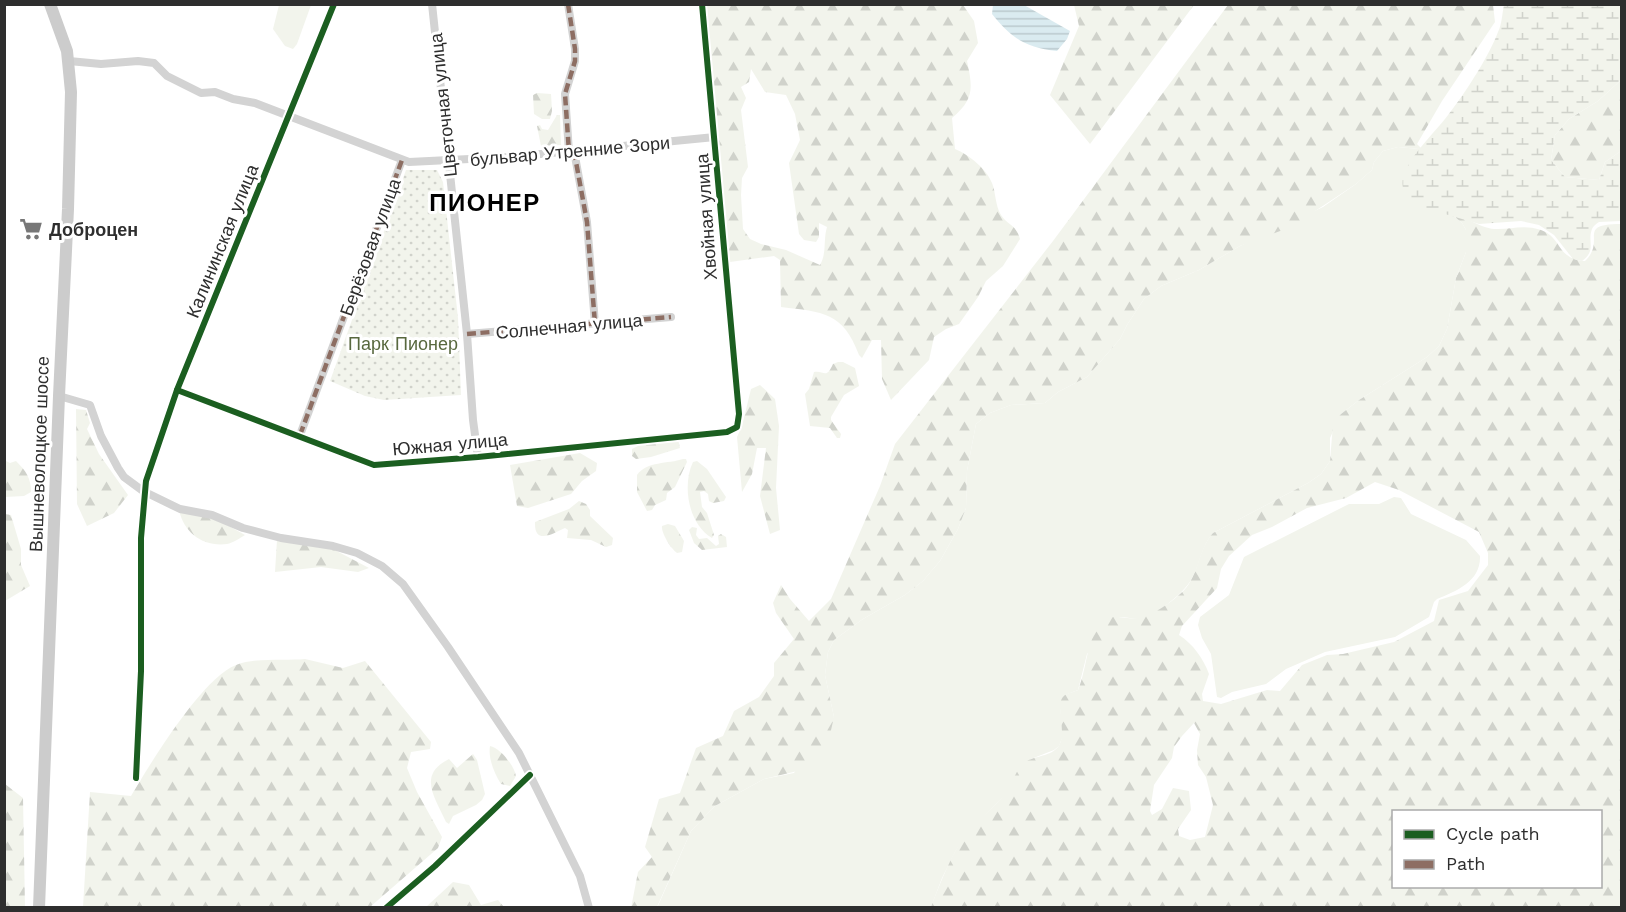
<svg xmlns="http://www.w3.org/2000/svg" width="1626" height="912" font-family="'Work Sans',sans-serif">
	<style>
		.grass { fill: #f2f4ec }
		.forest { fill: url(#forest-firs); fill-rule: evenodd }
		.wetland { fill: url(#wetland-marsh) }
		.park { fill: url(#park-dots) }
		.water { fill: url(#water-rules) }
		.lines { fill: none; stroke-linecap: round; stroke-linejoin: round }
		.minor { stroke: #d3d3d3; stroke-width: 8 }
		.secondary { stroke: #ccc; stroke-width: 12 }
		.quiet { stroke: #8d6e63; stroke-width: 4.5; stroke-dasharray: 9 4.5; stroke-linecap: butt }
		.cycleway-casing { stroke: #fff; stroke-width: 10 }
		.cycleway { stroke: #1b5e20; stroke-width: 6 }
		.labels { text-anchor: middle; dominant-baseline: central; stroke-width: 6; stroke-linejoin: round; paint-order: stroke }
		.street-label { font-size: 18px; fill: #2e2e2e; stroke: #fff }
		.poi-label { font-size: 18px; font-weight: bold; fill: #2e2e2e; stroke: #fff; text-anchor: start }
		.park-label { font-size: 18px; fill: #58683e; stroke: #fff }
		.district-label { font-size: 24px; font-weight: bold; letter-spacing: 1.5px; fill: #000; stroke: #fff }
	</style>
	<defs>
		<pattern id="forest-firs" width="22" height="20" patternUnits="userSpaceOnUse" patternTransform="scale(1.5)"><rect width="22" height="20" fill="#f2f4ec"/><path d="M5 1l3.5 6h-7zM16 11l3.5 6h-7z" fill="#d0d2cb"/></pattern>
		<pattern id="wetland-marsh" width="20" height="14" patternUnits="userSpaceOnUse" patternTransform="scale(1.5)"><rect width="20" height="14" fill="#f2f4ec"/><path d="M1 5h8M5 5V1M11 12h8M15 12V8" fill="none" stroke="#d0d2cb"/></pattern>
		<pattern id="park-dots" width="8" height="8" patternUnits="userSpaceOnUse" patternTransform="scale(1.5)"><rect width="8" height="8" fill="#f2f4ec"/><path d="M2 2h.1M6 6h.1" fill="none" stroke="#d0d2cb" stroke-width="1.8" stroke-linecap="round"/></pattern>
		<pattern id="water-rules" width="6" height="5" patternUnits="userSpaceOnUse" patternTransform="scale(1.5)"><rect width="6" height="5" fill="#daebf0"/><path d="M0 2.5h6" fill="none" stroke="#bbcace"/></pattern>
	</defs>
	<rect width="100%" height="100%" fill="#fff"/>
	<g class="grass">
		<polygon points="279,5 311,5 297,44 293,49 285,46 273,29"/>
		<path d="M1398,147L1419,149L1427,162L1446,209L1462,223L1466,230V252L1456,278L1447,329L1439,346L1427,357L1359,400L1341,414L1330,438V461L1321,474L1308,483L1213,533C1201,546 1200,565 1191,580C1184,593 1154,617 1139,619C1133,619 1126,617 1120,617L1087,654L1078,690L1065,695L1060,709L1064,733L1059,746L1054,750L1031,759L1006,794L971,829L956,850L942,878L931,907L657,908L691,831L715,806L764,779L794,773L834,717L825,675L828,652L834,640L863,619L905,595L923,581L940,561L958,529L966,508L967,471L976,424L990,413L1011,405L1045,403L1058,392L1087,377L1120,339L1127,325L1144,299L1161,286L1199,270L1240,246L1323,207L1356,184L1372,170L1374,162L1383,151Z"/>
		<path d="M1394,497L1401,498L1411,514L1466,540L1480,556C1481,581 1457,591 1437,599L1434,602L1429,617L1395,637L1325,652L1286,669L1266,684L1232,692L1221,698L1217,697L1211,654L1202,638L1198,625L1200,617L1229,595L1244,557L1349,504H1379Z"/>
	</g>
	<g class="forest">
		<path d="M706,5H963L974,21L978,43L967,61C973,89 974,99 952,118L955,149C969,155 986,168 992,183C996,193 995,205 1001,215C1008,226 1016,224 1020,239L1003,266L986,281L978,297L959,324L946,329L934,337L929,360L891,400L882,379L881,340H872L862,358L859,355C843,312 823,312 781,307L780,260L774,256L730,262ZM751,69L765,92L786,95L795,114L800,140L789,163L799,234L804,240L816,242L819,237V223L827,227C823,240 827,253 820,265L786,250L761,244L750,239L743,229L741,195L742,178L748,167L741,110L746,98L741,87L749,82Z"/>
		<polygon points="1074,5 1194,5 1090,144 1050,95 1079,26"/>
		<path d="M1228,5H1493L1495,22L1442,101L1417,144L1427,154L1446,209C1458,214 1481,228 1494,229C1511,230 1522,224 1541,230C1563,238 1556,259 1585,261C1607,240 1575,224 1621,224V907H931C939,886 953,850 967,833C978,819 994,808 1005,794C1012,786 1014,774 1021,766C1030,755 1048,758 1057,748C1070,733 1052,705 1065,695C1068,693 1074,692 1078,690C1087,669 1086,642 1100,624C1110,611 1128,621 1140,618C1153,615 1170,603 1180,594C1199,579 1197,550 1213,533L1308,483L1321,474L1330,461L1333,424L1341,414L1359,400L1427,357L1439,346L1447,329L1456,278L1466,252V230L1462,223L1446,209L1427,162L1419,149L1398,147L1383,151L1374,162L1372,170L1356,184L1291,227L1240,246L1199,270L1161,286L1144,299L1127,325L1120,339L1087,377L1058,392L1045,403L1011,405L990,413L976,424L967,471L966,508L958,529L940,561L923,581L905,595L863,619L834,640L828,652L825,675L834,717L829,739L824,749L806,769L764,779L715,806L691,831L657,907L631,908L638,872L652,857L645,847L659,799L680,793L696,748L723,736L734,711L759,697L774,676V663L794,639L776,613L773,603L781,585L790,599L809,621L831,599L880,486L895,444L1053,241ZM1375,482L1399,490L1479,532L1488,553V565L1468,591L1439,600L1434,621L1394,642L1343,654L1327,655L1302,665L1280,691L1267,690L1221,704L1203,701L1202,694L1209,674C1203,658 1193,644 1179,635L1182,626L1217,588L1221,569L1229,556L1252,535L1272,527L1307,508L1346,498ZM1194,723L1200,734L1197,750L1198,765L1206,777L1213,805L1205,837L1190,840L1179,836L1178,829L1191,810L1189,791L1173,788L1162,809L1152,815L1150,811L1154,785L1172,758L1174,747L1182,736ZM1394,812H1600V886H1394Z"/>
		<polygon points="1621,80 1621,151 1605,162 1599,180 1565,177 1551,160 1555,135 1569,119 1598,101"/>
		<polygon points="537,93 551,94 552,111 550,119 542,119 534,114 533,95"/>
		<polygon points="557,115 560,115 561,145 541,146 537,126 540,125 542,129 548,130"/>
		<path d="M838,362H843L855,368L859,386L844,395L831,417V420L841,434L840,438H837L830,428L810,426L805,394L809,389L814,372C824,370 826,380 833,364Z"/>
		<polygon points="760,385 775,399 779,426 776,488 780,530 770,534 760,496 766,448 757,448 752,474 742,492 737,437 742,426 751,389"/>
		<polygon points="76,409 86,410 90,423 87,429 99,454 128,495 114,513 87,526 77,504"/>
		<polygon points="678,439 680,448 651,457 636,459 632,456 632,449 640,445"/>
		<polygon points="580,453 597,463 596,471 582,481 571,494 528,508 517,506 510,465"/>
		<path d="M683,459H686L687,462L675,487L667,493L666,500L655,505L652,510L647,511L637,492V475C647,461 668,464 683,459Z"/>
		<path d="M4,460L10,463L16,461C26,471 31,478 31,492L24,496L5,497Z"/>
		<path d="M697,461L707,469L726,497L724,501L713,503L709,501L708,494L704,491L700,492L702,507L707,513L714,535L712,538C688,524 682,485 693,462Z"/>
		<path d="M579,501L586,504L590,510V516L613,538L612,545L606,547L591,540L567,538L568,530L565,528C555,532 534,547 535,522L569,509Z"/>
		<path d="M179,510L211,516L245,535C240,538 233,543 227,544C203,547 184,533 179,510Z"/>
		<polygon points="5,514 11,515 21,549 21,565 30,586 5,601"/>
		<path d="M668,524L675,526L684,541L682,552L677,553C671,549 661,533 662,526Z"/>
		<polygon points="692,527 697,528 696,535 699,539 707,538 716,546 719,544 718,536 721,534 726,537 727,547 702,550 694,543 689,530"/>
		<polygon points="277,540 329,547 369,568 358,572 321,567 275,572"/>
		<path d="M305,659L343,668L365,661L431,742L430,749L411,752L407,768L417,792L442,837L438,848L370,907H83L90,792L131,796C150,764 202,678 236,665C257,657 284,661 305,659Z"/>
		<path d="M490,746C500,748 514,765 516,776L510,786L501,784C494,773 488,758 490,746Z"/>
		<path d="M473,754L477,760L485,794L482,800L476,805L453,816L449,824L446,822C435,797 417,775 449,759L457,768Z"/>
		<polygon points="5,784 23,798 25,907 5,907"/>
		<polygon points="453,882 469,885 481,905 498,900 504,907 426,907"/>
	</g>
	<path class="wetland" d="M1504,5H1621V80L1598,101L1569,119L1555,135L1551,160L1565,177L1599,180L1605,162L1621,151V221L1599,222C1596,224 1593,226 1592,229C1587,242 1597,250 1582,261L1573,259L1554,235L1539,225L1521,221L1479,224L1411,204C1405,196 1401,188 1403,178C1409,155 1437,131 1451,111C1466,92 1490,54 1498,32C1502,24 1502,14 1504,5Z"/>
	<polygon class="park" points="406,170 437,170 443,182 458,318 461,395 384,400 365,396 330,381"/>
	<path class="water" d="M993,5H1024L1070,31L1067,39L1057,51C1026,48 1011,38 992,14Z"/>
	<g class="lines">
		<g class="minor">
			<polyline points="432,4 467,334 473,420 478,457"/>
			<polyline points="568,4 575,49 575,61 565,94 569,152"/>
			<polyline points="69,61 101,64 138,61 154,63 167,76 201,93 215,92 233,99 255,103 409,162 510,157 715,137"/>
			<polyline points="574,151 587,222 595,324"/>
			<polyline points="467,334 671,317"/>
			<polyline points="177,390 374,465 478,457 727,432 737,427 739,414 702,4"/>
			<polyline points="59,396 90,405 101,436 118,468 124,477 143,491 180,509 212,515 243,528 281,538 333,546 357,553 382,566 403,584 448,647 519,753 580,876 589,908"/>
			<polyline points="300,435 402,160"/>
			<polyline points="136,778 141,671 141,538 146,481 177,390 334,4"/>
			<polyline points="386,908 435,866 530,775"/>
		</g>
		<polyline class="secondary" points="39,908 59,396 68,209 71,92 67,51 50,4"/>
		<g class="quiet">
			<polyline points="568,4 575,49 575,61 565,94 569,152"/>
			<polyline points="574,151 587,222 595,324"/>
			<polyline points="467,334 671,317"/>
			<polyline points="300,435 402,160"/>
		</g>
		<g class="cycleway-casing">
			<g id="cycleway">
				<polyline points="177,390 374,465 478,457 727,432 737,427 739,414 702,4"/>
				<polyline points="136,778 141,671 141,538 146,481 177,390 334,4"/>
				<polyline points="386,908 435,866 530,775"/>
			</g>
		</g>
		<use href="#cycleway" class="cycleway"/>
	</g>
	<defs>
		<g id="supermarket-bare" transform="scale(1.8)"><path d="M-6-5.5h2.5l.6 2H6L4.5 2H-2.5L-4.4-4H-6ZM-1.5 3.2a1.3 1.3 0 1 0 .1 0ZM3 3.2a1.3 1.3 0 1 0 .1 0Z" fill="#777" stroke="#fff" stroke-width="2.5" paint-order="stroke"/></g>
	</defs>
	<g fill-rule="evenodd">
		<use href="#supermarket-bare" x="31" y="229"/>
	</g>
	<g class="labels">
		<g class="street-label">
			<text transform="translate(443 105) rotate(-96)">Цветочная улица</text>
			<text transform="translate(570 151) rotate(-5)">бульвар Утренние Зори</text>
			<text transform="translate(706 217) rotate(-94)">Хвойная улица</text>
			<text transform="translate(222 241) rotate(-68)">Калининская улица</text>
			<text transform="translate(370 247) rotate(-70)">Берёзовая улица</text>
			<text transform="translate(569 326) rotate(-5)">Солнечная улица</text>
			<text transform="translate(450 444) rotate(-5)">Южная улица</text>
			<text transform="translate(39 454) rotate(-88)">Вышневолоцкое шоссе</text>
		</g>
		<g class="poi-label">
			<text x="49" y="229">Доброцен</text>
		</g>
		<g class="park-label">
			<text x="403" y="343">Парк Пионер</text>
		</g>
		<g class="district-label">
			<text x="485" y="203">ПИОНЕР</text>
		</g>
	</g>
	<rect width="1626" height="912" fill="none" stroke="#2e2e2e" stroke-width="12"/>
	<rect x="1392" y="810" width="210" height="78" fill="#ffffff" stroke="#ababab" stroke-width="1.5"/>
	<rect x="1404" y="830" width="30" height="9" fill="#1b5e20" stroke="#ababab" stroke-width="1.5"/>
	<text x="1446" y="840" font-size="18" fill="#2e2e2e">Cycle path</text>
	<rect x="1404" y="860" width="30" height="9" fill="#8d6e63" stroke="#ababab" stroke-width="1.5"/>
	<text x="1446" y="870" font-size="18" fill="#2e2e2e">Path</text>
</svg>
